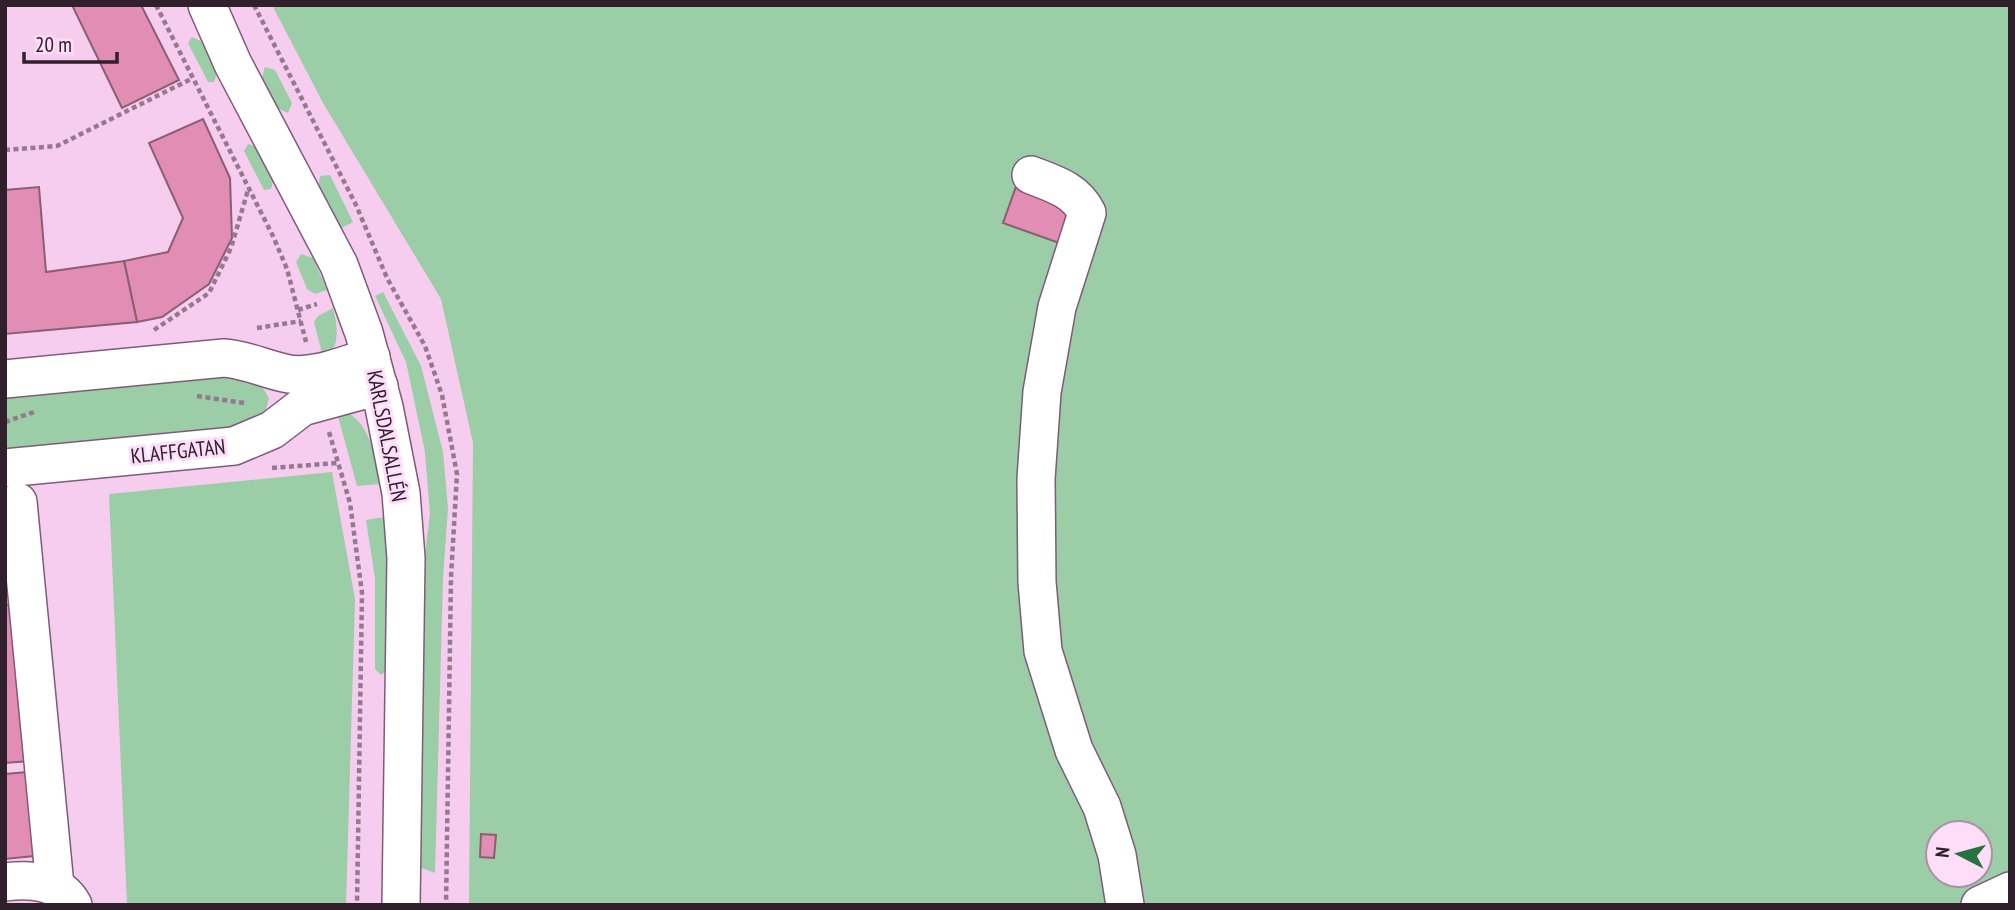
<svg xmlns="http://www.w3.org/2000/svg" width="2015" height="910" font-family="'PT Sans Narrow',sans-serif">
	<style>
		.green { fill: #9bcda7; fill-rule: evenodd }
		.building { fill: #e28eb4; stroke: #8b5e72; stroke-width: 2 }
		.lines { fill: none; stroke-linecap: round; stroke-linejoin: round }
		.minor-casing { stroke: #7f5b79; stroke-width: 40 }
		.path { stroke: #967991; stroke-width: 4.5; stroke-dasharray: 5 3.5; stroke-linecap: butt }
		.minor { stroke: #fff; stroke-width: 37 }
		.labels { text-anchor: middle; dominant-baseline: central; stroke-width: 6; stroke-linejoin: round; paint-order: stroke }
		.street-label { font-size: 21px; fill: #2f202c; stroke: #feddf9 }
	</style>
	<rect width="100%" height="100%" fill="#f6cdef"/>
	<g class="green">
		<path d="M272,5H2010V905H469L473,443L441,299L323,103ZM1938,833H1980V875H1938Z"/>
		<polygon points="192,37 205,43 218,70 214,82 208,82 188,43"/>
		<polygon points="265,67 275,70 292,103 288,113 277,108 261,81"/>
		<polygon points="248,144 261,148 274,178 271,189 264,190 244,151"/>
		<polygon points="330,175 353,222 340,229 318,188 320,176"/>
		<polygon points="301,254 313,258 327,290 315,294 307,289 296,262"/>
		<polygon points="383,292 421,366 443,452 448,508 443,578 435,873 419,867 424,562 430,514 425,452 406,362 375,296"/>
		<path d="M333,308C337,325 342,349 323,357L314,322L318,316Z"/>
		<polygon points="196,368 258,380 269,398 263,421 216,440 5,460 5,387"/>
		<path d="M336,409C370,415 375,456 380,484L357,486Z"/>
		<polygon points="332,472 355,599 346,905 127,905 109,494"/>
		<polygon points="385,517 390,588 388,669 381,675 375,669 375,578 366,520"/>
	</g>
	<g class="building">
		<polygon points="72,5 141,5 179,80 122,108"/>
		<polygon points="203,119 230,178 232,238 209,284 162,317 137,322 124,261 168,252 183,218 149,143"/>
		<polygon points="1018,181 1077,202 1062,244 1003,223"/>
		<polygon points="39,187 46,272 124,261 137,322 5,334 5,190"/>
		<polygon points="13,604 30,761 5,763 5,605"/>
		<polygon points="27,772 34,856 5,859 5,774"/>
		<polygon points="481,834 496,835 494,858 480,857"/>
	</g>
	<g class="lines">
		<g class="minor-casing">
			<g id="minor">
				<polyline points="207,5 233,64 339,265 364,333 384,407 401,493 406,558 401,905"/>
				<path d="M1031,175C1054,184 1076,190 1087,213L1057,307L1042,392L1036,479L1037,582L1043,651L1074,750L1102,807L1117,855L1125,905"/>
				<path d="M5,379L224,358C249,360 266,370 289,374C316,378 346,364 371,357"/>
				<polyline points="5,468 234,446 272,430 302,407 379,386"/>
				<polyline points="18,502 55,886"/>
				<path d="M5,882C31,879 59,880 73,905"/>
				<polyline points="1980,905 2010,891"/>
			</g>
		</g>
		<g class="path">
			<polyline points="156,5 273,236 287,269 306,342"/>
			<polyline points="254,5 356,205 387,278 425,346 442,395 457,474 451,577 446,905"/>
			<polyline points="5,150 57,146 191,79"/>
			<polyline points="298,310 317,304"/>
			<polyline points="257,328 301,321"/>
			<polyline points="154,330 209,293 231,248 248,190"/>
			<polyline points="197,396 244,403"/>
			<polyline points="5,422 34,412"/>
			<polyline points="329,432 350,503 362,593 357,905"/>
			<polyline points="272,468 337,463"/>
		</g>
		<use href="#minor" class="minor"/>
	</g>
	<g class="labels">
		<g class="street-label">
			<text transform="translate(387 436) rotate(79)">KARLSDALSALLÉN</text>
			<text transform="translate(178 451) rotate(-6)">KLAFFGATAN</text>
		</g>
	</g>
	<rect width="2015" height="910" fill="none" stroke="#2f202c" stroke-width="14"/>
	<g transform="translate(1959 854) rotate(276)"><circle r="33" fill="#feddf9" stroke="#ab91a7" stroke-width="2"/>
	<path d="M0-5L12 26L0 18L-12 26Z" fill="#267241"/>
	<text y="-10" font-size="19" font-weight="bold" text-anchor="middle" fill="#2f202c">N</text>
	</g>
	<path d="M24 52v10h93v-10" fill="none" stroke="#2f202c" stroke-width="3.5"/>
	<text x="35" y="52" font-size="21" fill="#2f202c" stroke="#feddf9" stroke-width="5" paint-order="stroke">20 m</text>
</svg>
